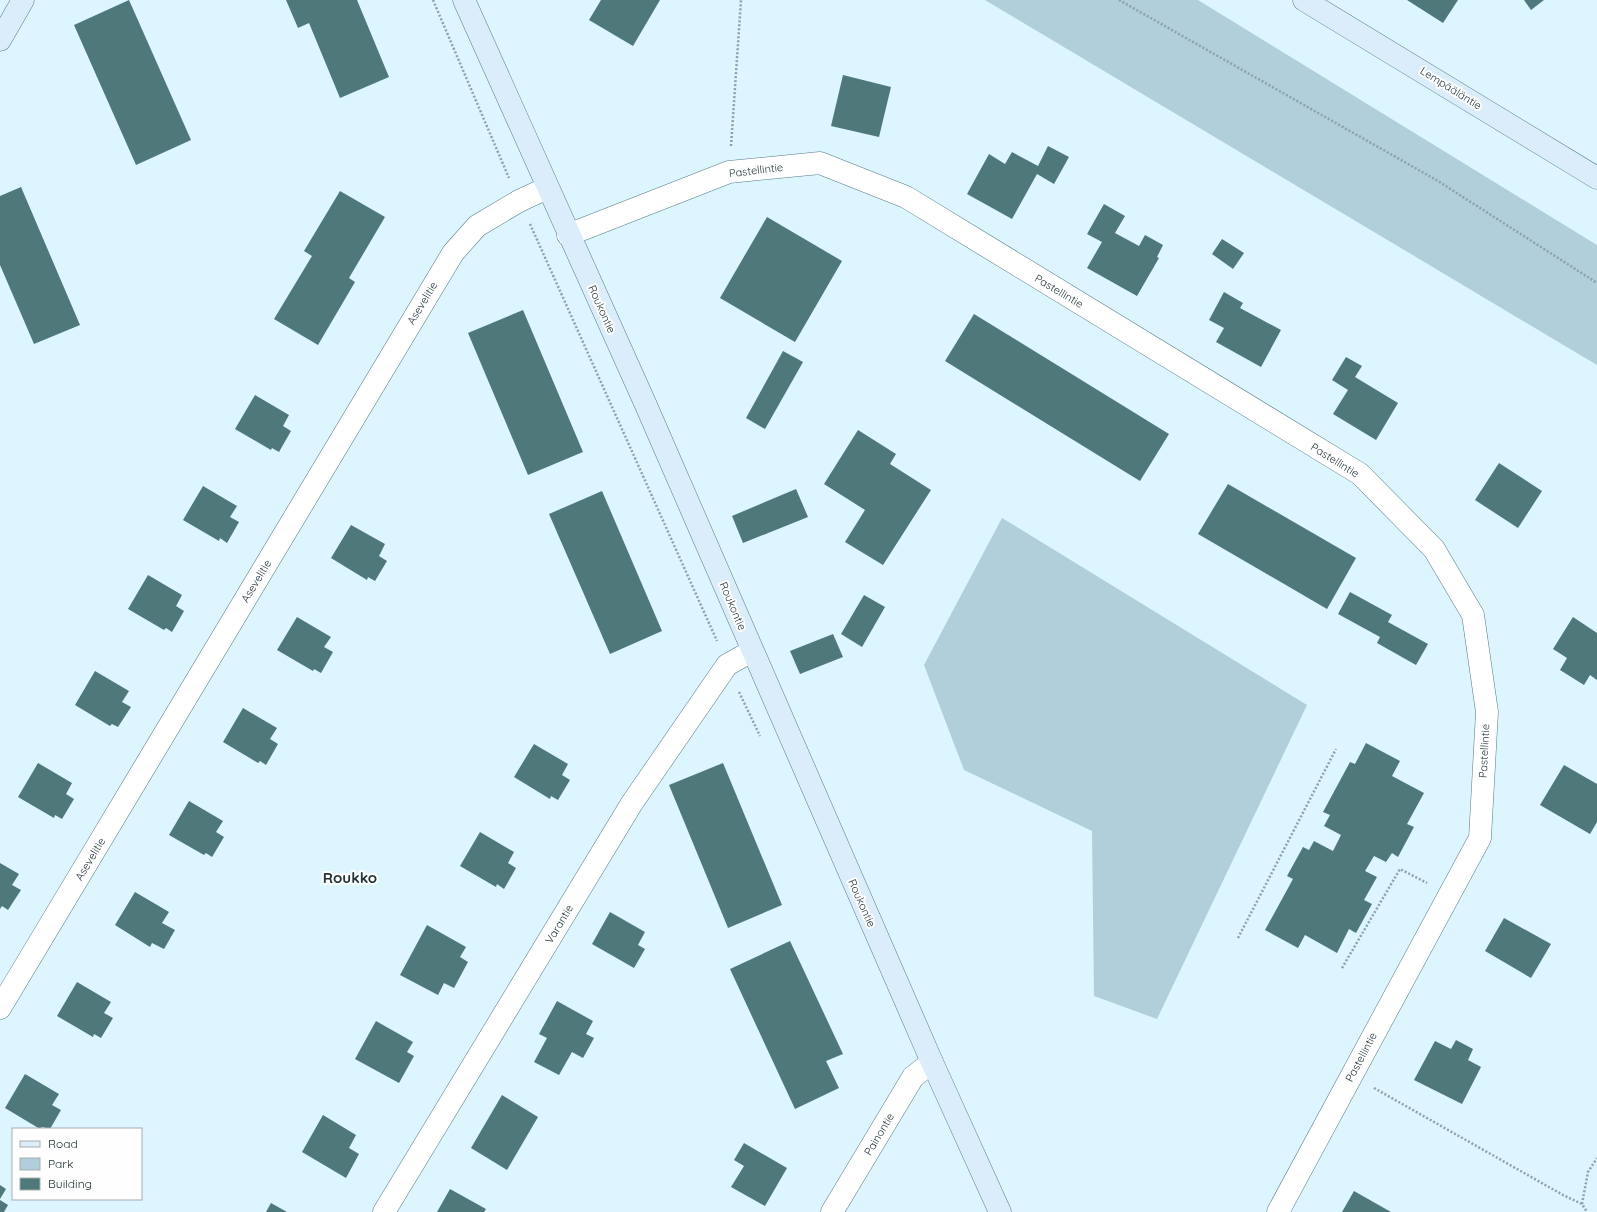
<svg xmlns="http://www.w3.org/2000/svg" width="1597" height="1212" font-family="Quicksand,sans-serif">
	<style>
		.green { fill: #b0cfda }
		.building { fill: #4e787a }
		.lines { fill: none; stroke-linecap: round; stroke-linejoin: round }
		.street-casing { stroke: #547b88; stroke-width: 23 }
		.secondary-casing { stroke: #547b88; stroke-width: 23 }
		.path { stroke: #8ca1a8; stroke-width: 2.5; stroke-dasharray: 2 2; stroke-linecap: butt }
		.street { stroke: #fff; stroke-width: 22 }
		.secondary { stroke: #dbedfb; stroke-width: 22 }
		.labels { text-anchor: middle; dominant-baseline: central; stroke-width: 4; stroke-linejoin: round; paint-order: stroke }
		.street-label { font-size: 11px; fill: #223338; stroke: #fefefe }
		.district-label { font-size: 15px; font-weight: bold; fill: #223338; stroke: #fefefe }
	</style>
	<rect width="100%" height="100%" fill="#ddf5fe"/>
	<g class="green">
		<polygon points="985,0 1198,0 1597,245 1597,365"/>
		<polygon points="1002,518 1307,705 1157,1019 1094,996 1092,831 964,770 924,665"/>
	</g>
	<g class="building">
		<polygon points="129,0 191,140 136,165 74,25"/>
		<polygon points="286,0 357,0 389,77 340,98 309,23 298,28"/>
		<polygon points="601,0 660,0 633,46 589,20"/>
		<polygon points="1407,0 1458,0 1443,23"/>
		<polygon points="1524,0 1544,0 1531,10"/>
		<polygon points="843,75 891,87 879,137 831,126"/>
		<polygon points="1048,146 1069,157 1054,184 1037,174 1012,219 967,194 989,154 1005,164 1012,152 1038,166"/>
		<polygon points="21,187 80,325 34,344 0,265 0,196"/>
		<polygon points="340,191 385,217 349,278 355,282 318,345 274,319 312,256 304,251"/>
		<polygon points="1104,204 1125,216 1115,233 1139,246 1145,235 1163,245 1157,257 1159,258 1137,296 1087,268 1102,242 1087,234"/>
		<polygon points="767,217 842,261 795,342 720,298"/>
		<polygon points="1222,239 1244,253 1233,269 1212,254"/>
		<polygon points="1224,292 1243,303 1240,308 1281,330 1261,367 1216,342 1224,328 1209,320"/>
		<polygon points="523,310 583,452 528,475 468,333"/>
		<polygon points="974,314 1169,434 1140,481 945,361"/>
		<polygon points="783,351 803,362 765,429 746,418"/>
		<polygon points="1346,357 1362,366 1355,377 1398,403 1376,440 1333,414 1348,390 1332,380"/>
		<polygon points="255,395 289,415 283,426 291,431 279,452 272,448 271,450 235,429"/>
		<polygon points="858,430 896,454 890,464 931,490 883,565 845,542 865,510 824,484"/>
		<polygon points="1499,463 1542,491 1518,528 1475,500"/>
		<polygon points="1228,484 1356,558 1327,609 1198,534"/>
		<polygon points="203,486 237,506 230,517 239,522 227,543 220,538 219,541 183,520"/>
		<polygon points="796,489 808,517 743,543 732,516"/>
		<polygon points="602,491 662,631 610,654 549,514"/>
		<polygon points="351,525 385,544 379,556 387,561 375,581 368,577 367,580 331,558"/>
		<polygon points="148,575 182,595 176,606 184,611 172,632 166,628 164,630 128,609"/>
		<polygon points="1350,592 1392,615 1388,622 1428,644 1416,665 1377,643 1380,637 1338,614"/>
		<polygon points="864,595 885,607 862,647 841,634"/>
		<polygon points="297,617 331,637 324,647 333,652 321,673 314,669 313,671 277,650"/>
		<polygon points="1573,617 1597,633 1597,680 1590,675 1584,685 1560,670 1567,658 1553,649"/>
		<polygon points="833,634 843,657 800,674 790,651"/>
		<polygon points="95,671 129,691 122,702 131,707 118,727 112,724 110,726 75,705"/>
		<polygon points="243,708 277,728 270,739 278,744 266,765 260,761 258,763 223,742"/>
		<polygon points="1366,743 1400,761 1392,776 1424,793 1407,824 1414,827 1398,857 1392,853 1386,862 1374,856 1365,871 1377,877 1364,900 1372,904 1356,933 1349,929 1337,953 1305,935 1298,948 1265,930 1293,879 1287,876 1303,847 1309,850 1314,841 1333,851 1341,835 1324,826 1330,815 1323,812 1350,762 1355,764"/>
		<polygon points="534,744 568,764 562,775 570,780 558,800 551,796 550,799 514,777"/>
		<polygon points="38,763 72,783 66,794 74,799 62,819 55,815 54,818 18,797"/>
		<polygon points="723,763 782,905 728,928 669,785"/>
		<polygon points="1564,765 1597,784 1597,822 1590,834 1540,805"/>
		<polygon points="189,801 223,821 216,832 224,837 212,857 206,853 204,855 169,835"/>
		<polygon points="480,832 514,852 508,863 516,868 504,889 497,884 496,887 460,866"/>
		<polygon points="0,863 19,874 12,885 21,890 8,910 2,906 0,909"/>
		<polygon points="135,892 169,912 162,923 175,930 164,949 152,943 150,947 115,925"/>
		<polygon points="610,912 645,932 638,945 645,949 634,968 592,944"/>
		<polygon points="1504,918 1551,944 1531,978 1485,951"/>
		<polygon points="427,925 466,947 460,957 468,962 454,988 444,983 438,995 400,975"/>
		<polygon points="790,941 843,1054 826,1061 839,1088 795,1109 730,969"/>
		<polygon points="77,982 111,1002 104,1013 113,1018 101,1038 94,1034 93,1037 57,1016"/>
		<polygon points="557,1001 593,1021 586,1034 594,1038 583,1058 572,1052 559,1075 534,1062 547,1038 539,1034"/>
		<polygon points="376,1021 413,1042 407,1052 414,1056 399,1083 355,1059"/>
		<polygon points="1456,1040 1473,1049 1468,1060 1481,1067 1462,1104 1414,1080 1435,1041 1451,1049"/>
		<polygon points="25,1074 59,1094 52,1105 61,1110 50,1129 42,1127 40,1129 5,1108"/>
		<polygon points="502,1095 538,1117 507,1170 471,1148"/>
		<polygon points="323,1115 356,1135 349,1148 359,1154 346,1178 302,1152"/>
		<polygon points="744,1143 787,1168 765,1206 731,1187 744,1166 734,1160"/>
		<polygon points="0,1185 6,1189 0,1199"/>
		<polygon points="450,1189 486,1209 484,1212 437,1212"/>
		<polygon points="1354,1191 1391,1212 1342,1212"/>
		<polygon points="0,1200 8,1205 4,1212 0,1212"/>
		<polygon points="271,1203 287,1212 266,1212"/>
	</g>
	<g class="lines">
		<g class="street-casing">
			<g id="street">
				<polyline points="568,235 729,172 820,163 906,197 1360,474 1434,549 1473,615 1487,712 1480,838 1278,1212"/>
				<polyline points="0,1008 453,253 477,226 519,201 547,188"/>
				<polyline points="384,1212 632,803 727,665 752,651"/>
				<polyline points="832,1212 913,1077 932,1062"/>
			</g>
		</g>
		<g class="secondary-casing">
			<g id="secondary">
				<polyline points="464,0 645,403 932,1062 1000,1212"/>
				<polyline points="1304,0 1597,178"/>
				<polyline points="0,40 23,0"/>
			</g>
		</g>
		<g class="path">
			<polyline points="433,0 509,178"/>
			<polyline points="1119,0 1438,181 1597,283"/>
			<polyline points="731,146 741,0"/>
			<polyline points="530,224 717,641"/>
			<polyline points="739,692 760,736"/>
			<polyline points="1238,938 1336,749"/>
			<polyline points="1342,968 1400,869 1427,883"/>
			<polyline points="1374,1088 1563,1195 1582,1204 1587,1212"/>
			<polyline points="1582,1204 1588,1172 1597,1158"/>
		</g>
		<use href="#street" class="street"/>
		<use href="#secondary" class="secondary"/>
	</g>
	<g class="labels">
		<g class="street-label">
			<text transform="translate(1451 88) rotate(32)">Lempääläntie</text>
			<text transform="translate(756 170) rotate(-7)">Pastellintie</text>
			<text transform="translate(1059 291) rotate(31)">Pastellintie</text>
			<text transform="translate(422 303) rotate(-59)">Asevelitie</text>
			<text transform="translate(602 309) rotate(66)">Roukontie</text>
			<text transform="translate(1335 460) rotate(32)">Pastellintie</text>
			<text transform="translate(256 581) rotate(-59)">Asevelitie</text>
			<text transform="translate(733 606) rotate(67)">Roukontie</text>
			<text transform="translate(1484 751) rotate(-87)">Pastellintie</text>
			<text transform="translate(90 859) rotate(-59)">Asevelitie</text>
			<text transform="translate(862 903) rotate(66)">Roukontie</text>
			<text transform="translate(559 924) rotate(-59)">Varantie</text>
			<text transform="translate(1361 1057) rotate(-62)">Pastellintie</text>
			<text transform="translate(879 1134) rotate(-59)">Painontie</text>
		</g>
		<g class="district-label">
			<text x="350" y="877">Roukko</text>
		</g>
	</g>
	<rect x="12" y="1128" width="130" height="72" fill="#fefefe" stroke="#a6adaf"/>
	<rect x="20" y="1141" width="20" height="6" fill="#dbedfb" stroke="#a6adaf"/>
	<text x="48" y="1148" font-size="12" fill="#223338">Road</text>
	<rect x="20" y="1158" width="20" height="12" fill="#b0cfda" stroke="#a6adaf"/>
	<text x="48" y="1168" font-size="12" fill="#223338">Park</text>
	<rect x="20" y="1178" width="20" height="12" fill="#4e787a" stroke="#a6adaf"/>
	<text x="48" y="1188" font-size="12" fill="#223338">Building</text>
</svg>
